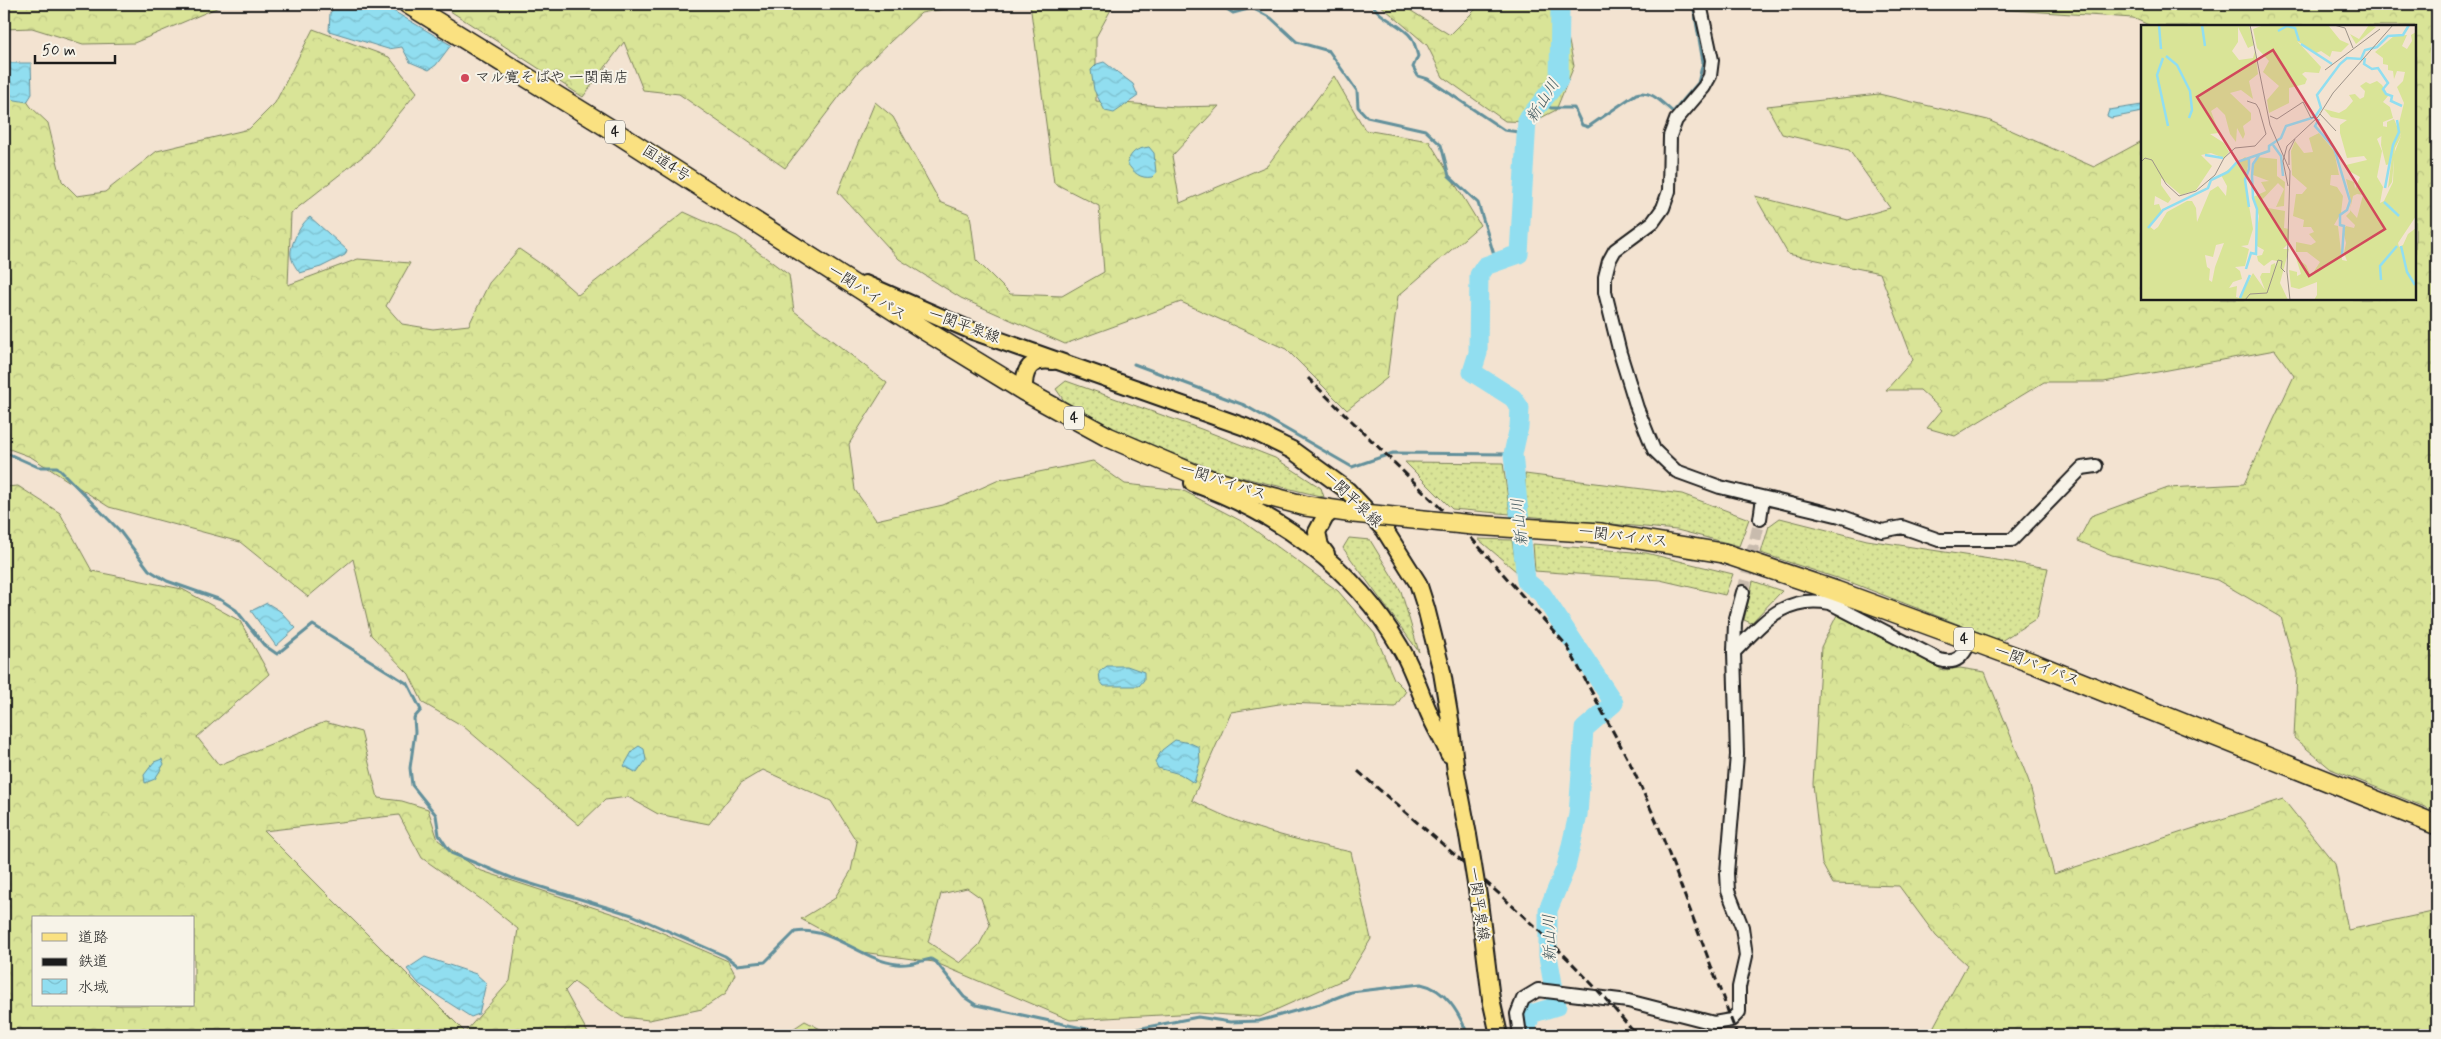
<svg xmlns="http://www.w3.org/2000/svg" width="2441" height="1039" font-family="Mynerve,'Klee One',sans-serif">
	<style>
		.grass { fill: url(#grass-dots); stroke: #7a805a }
		.forest { fill: url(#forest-crowns); stroke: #7a805a; fill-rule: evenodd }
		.water { fill: url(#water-waves); stroke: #62909b }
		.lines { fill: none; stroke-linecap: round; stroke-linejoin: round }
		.stream { stroke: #62909b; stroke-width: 3 }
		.river { stroke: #91def0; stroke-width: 19 }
		.minor-tunnel { stroke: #c8bbad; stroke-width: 12; stroke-dasharray: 12 6; stroke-linecap: butt }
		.minor-casing { stroke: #1c1c1c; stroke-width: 16 }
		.major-casing { stroke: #1c1c1c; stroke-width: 20 }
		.highway-casing { stroke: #1c1c1c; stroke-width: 22 }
		.minor { stroke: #f7f3e8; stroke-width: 12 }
		.major { stroke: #fae181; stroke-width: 16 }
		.highway { stroke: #fae181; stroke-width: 19 }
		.rail { stroke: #1c1c1c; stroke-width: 3; stroke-dasharray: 8 4; stroke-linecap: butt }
		.major-bridge-casing { stroke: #1c1c1c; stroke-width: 20; stroke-linecap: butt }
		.highway-bridge-casing { stroke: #1c1c1c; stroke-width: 22; stroke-linecap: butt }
		.major-bridge { stroke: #fae181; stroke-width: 16 }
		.highway-bridge { stroke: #fae181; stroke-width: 19 }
		.poi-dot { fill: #d1495b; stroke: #f7f3e8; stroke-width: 2 }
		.labels { text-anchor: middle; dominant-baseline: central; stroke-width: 4; stroke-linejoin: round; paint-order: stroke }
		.shield { fill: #f7f3e8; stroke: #5e5c59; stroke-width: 1 }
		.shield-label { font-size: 14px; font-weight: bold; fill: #1c1c1c }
		.poi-label { font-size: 15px; fill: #1c1c1c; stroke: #f7f3e8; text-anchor: start }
		.street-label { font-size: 15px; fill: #1c1c1c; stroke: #f7f3e8 }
		.water-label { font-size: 16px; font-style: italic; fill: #3f565c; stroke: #f7f3e8 }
		.inset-river { fill: none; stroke: #91def0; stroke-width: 2.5 }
		.inset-road { fill: none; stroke: #9d9389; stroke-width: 1 }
		.view { fill: #d1495b; fill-opacity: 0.15; stroke: #d1495b; stroke-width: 2.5 }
		.inset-edge { fill: none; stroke: #1c1c1c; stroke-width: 2.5 }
	</style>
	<defs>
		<pattern id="grass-dots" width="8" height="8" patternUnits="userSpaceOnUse" patternTransform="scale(1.25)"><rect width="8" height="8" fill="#d9e497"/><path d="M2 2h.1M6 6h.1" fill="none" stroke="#bac382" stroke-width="1.8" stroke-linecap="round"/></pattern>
		<pattern id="forest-crowns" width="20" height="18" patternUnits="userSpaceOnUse" patternTransform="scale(1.25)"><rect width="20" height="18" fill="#d9e497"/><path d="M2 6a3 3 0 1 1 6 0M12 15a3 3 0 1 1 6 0" fill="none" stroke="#bac382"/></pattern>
		<pattern id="water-waves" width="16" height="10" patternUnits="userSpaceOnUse" patternTransform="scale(1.25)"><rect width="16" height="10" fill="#91def0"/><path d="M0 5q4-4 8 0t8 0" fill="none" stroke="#7cbecd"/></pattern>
	</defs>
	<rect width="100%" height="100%" fill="#f3e3d1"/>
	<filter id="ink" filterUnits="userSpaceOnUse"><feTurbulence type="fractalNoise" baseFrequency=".02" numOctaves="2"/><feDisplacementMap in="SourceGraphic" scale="10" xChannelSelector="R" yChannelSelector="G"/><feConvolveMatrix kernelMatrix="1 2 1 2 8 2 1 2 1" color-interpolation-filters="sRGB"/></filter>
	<g filter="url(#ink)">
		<g class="grass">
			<polygon points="1066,381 1201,429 1275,458 1321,488 1324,497 1220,472 1125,435 1067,405 1056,389"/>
			<polygon points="1405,462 1503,463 1510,514 1452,509"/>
			<polygon points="1525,474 1682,494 1749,519 1739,546 1677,530 1525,516"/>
			<polygon points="1780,518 1867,540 2048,568 2037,618 2001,641 1855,584 1761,553 1769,526"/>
			<polygon points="1349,538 1370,540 1401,591 1419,652 1343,548"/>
			<polygon points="1478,539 1512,540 1517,572"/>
			<polygon points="1533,544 1646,553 1733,574 1725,595 1660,580 1535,571"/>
			<polygon points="1753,581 1782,591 1751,623 1744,620"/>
		</g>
		<g class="forest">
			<polygon points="4,4 226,4 134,43 83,44 32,28 4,29"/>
			<polygon points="444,4 972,4 921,13 858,72 785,168 679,94 643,90 624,42 583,97 444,7"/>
			<polygon points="1030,4 1114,4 1096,37 1096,101 1176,107 1219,106 1172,156 1180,203 1267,166 1334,76 1365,130 1429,141 1480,225 1398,296 1387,378 1347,410 1286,349 1181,302 1065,344 961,298 899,259 838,192 875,102 893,117 940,202 970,214 976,260 1010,294 1062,296 1104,272 1099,206 1054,183"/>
			<polygon points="1379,4 1400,4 1450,35 1481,4 1557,4 1567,32 1574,66 1556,110 1533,122 1505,121 1443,77 1427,45"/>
			<polygon points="1972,4 2437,4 2437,812 2331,769 2294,738 2297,674 2281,617 2217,580 2112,555 2078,541 2091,516 2168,488 2244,484 2294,376 2275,350 2104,382 2044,382 1955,436 1927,428 1942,410 1920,390 1886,390 1913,360 1880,273 1788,254 1755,196 1848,220 1890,208 1849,150 1782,134 1767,106 1879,94 1988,120 2094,167 2142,141 2142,299 2415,299 2415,26 2151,26 2133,18 1981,8"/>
			<path d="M313,29L389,57L417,92L367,153L291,213L288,285L358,259L410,263L386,306L402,324L433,329L469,325L489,283L519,249L551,271L578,295L684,212L737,236L789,275L794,311L887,383L849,444L855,490L876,520L943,505L999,480L1093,461L1125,484L1182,490L1245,523L1338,591L1375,634L1394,679L1406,691L1395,707L1285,703L1231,712L1192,800C1240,827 1296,840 1351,852L1371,939L1347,978L1260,1017L1197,1013L1070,1020L934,962L862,952L801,919L834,899L851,871L857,842L831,801L763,770L741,783L709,824L658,814L628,797L605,800L579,825L463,726L423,703L409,674L371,635L353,559L308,597L240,542L109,507L31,457L4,447V69L31,107L48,123L62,181L77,196L105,192L157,151L249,129L275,103ZM967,888L981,898L990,925L979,945L960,963L928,942L941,894Z"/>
			<path d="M18,486L60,513L92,571L182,589L240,621L269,674L197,737L219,765L325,722L361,732L378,798L402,801L428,809L438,840L479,870L635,921L728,961L735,974L726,993L702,1009L649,1020L622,1017L574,982L565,991L589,1035H4V487ZM399,815L422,858L482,900L518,929L510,981L465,1032L264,831ZM34,918H194V1005H34Z"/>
			<polygon points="1838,613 1943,670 1960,668 1985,672 2028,779 2054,874 2283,799 2335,864 2348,930 2437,911 2437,1035 1932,1035 1934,1026 1967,965 1936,936 1899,886 1833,884 1822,864 1813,784 1821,647"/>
			<polygon points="805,1021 832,1035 784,1035"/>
		</g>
		<g class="water">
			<polygon points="337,4 383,5 451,45 436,65 429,70 410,62 402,47 388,49 329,31 330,13"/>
			<polygon points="1104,62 1133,84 1138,96 1114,113 1105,111 1094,90 1091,70 1097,64"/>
			<polygon points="4,63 31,63 32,94 27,102 4,98"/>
			<polygon points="2142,105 2142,112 2111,118 2107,116 2109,110"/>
			<path d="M1149,147L1154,153L1156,173L1152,177C1140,179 1134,173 1127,163C1132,151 1136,149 1149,147Z"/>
			<path d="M310,217L347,250L345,255L321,267L300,273C295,267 290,259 291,251C292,241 302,222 310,217Z"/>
			<polygon points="267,603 280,611 296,628 276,646 251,611"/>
			<polygon points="1107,666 1127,666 1144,672 1144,680 1139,686 1104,686 1100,681 1099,672"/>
			<polygon points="1175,740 1190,743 1199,747 1200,762 1194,783 1180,774 1158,768 1155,762 1162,750"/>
			<polygon points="639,746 644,749 646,760 637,773 624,766 633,750"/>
			<polygon points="162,759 164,764 155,779 145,783 144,775 154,762"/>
			<polygon points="425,957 476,974 486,983 479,1014 471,1017 419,984 407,969"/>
		</g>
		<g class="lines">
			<g class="stream">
				<polyline points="1219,4 1233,13 1252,8 1271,18 1297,42 1329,51 1357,91 1358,107 1367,117 1425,130 1441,145 1449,176 1478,203 1496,261"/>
				<path d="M1372,4C1380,19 1400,23 1411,37C1415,42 1416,51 1418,56L1413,67L1418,76L1428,79L1504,130L1526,133"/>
				<path d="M1541,103L1551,108H1574L1582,125L1588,127L1636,94C1651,89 1662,103 1673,112L1698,83L1703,62L1693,4"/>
				<polyline points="1134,364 1244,405 1352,467 1393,453 1513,454"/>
				<path d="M9,454L38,467H57L119,530L149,570L167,581L221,600L236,610L264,645L277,654L313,625L408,684L421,710L414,718L415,732L410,768L412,785L436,815L439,835L451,853L512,878L632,915L725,956L737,965L765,962L795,932C832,926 861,960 897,964C907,966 921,961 931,959L936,962L964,997L976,1005L1105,1033L1127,1031L1198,1017L1230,1022L1259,1021L1320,1004L1351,992L1421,984C1446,989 1459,1013 1468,1035"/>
			</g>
			<polyline class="river" points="1525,1035 1531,1014 1557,1006 1548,956 1548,910 1566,867 1578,815 1584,729 1614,703 1542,594 1526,581 1513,454 1519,427 1520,408 1513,398 1472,372 1478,353 1479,275 1485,266 1519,254 1527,120 1559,80 1560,4"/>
			<polyline class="minor-tunnel" points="1743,592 1760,519"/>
			<g class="minor-casing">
				<g id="minor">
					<polyline points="1700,4 1712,60 1710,76 1704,87 1676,120 1670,136 1669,191 1663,208 1653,222 1615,250 1609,261 1605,277 1605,292 1620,353 1637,408 1654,450 1676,471 1720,487 1840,516 1882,531 1902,527 1939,540 2012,540 2082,468 2096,466"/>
					<polyline points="1760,519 1763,498"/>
					<polyline points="1734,652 1735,622 1743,592"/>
					<path d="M1520,1035L1517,1014L1523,999L1538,990L1628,1001L1714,1023L1731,1020L1739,1012V987L1746,956L1742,927L1728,891L1727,873L1737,755L1734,652C1763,623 1784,594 1830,603L1940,660C1957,665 1963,656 1971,641"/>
				</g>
			</g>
			<g class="major-casing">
				<g id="major">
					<polyline points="865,284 970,330 1245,427 1292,450 1347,490 1384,529 1418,583 1426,608 1442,672 1450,720 1456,772 1468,835"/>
					<path d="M1024,391C1023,369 1031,358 1053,361"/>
					<path d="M1193,483C1279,514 1354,567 1400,647C1413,668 1419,691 1429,713C1435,727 1443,740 1449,754"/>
					<polyline points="1326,554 1320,546 1317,532 1325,517 1333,510"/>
					<polyline points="1479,902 1491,999 1499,1035"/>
				</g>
			</g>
			<g class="highway-casing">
				<g id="highway">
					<polyline points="408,4 612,130 926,331 1024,391 1108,437 1201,477 1245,490 1306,506 1354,513"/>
					<polyline points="1473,525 1601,533 1723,553 1836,591 2035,664 2437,825"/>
				</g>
			</g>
			<use href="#minor" class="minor"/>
			<use href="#major" class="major"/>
			<use href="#highway" class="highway"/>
			<g class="rail">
				<polyline points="1308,378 1473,540 1567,646 1630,763 1658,825 1737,1035"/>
				<path d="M1358,771C1453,855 1557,936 1636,1035"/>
			</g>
			<g class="major-bridge-casing">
				<polyline id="major-bridge" points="1468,835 1479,902"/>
			</g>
			<g class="highway-bridge-casing">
				<polyline id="highway-bridge" points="1354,513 1473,525"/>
			</g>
			<use href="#major-bridge" class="major-bridge"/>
			<use href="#highway-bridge" class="highway-bridge"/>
		</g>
	</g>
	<circle class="poi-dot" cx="465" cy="78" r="5"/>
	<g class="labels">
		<g class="shield">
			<rect x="605" y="120.5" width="20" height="23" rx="4"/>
			<rect x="1064" y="406.5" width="20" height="23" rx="4"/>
			<rect x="1954" y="627.5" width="20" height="23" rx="4"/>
		</g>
		<g class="shield-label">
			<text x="615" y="132">4</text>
			<text x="1074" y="418">4</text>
			<text x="1964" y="639">4</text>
		</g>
		<g class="poi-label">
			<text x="475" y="78">マル寛そばや 一関南店</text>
		</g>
		<g class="street-label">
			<text transform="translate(666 164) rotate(33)">国道4号</text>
			<text transform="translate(867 293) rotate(33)">一関バイパス</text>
			<text transform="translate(964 326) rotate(20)">一関平泉線</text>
			<text transform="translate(1223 482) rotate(18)">一関バイパス</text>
			<text transform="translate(1352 499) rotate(44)">一関平泉線</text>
			<text transform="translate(1623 537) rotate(7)">一関バイパス</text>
			<text transform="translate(2037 666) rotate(21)">一関バイパス</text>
			<text transform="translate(1478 904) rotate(82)">一関平泉線</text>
		</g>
		<g class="water-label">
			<text transform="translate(1543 101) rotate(-58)">新山川</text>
			<text transform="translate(1520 522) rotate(-96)">新山川</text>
			<text transform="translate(1550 938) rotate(-91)">新山川</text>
		</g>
	</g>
	<g transform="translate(2141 25)">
		<rect width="275" height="275" fill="#f3e3d1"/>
		<path d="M253,94L260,111L254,123L251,157L247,163L252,122L249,139L245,140L240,120L241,101L246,102V97Z" fill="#d9e497"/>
		<path d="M0,0H108L113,20L107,23L97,2V17L91,26L98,35L112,33L114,26L117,49L108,56L112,74L100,65L89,68L110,88V95L102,101L104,109L102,114L96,103L95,117L89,109L84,90L76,82L70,86L78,108L69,109L83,118L88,127L83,133L70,128L60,130L71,141L55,165L40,170L20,153V160L30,174L27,178L14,171L13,180L18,179L21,187L8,201L13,205L17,202L26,187L46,176H51L55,183L56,197L69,166L77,161L85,171L86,161L80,150L104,132L108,135L104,157L112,204L107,220L100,221L108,224L104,241L94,242L99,246L101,254L92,257L88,263L96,261L95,272L98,273L112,248L124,265L119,252L121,248H129L130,240L134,238L135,242L136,236L131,235L123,241L117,236L116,231L121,230L123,225L114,220L118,191L112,172L125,166L120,157L128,156L112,150L113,140L116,132L136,134V151L144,157L143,181L135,182L143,164L137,158L120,176L127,183L144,186L143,203L148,204V218L142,224H148L139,258L147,275H0ZM83,218L74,242L71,257L68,255L69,244L66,242L64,230L72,232L75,220ZM123,0H187L199,15L208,19L200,27L191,26L189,32L180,26L175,28L156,16L180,42L178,48L164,47L161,49L166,54L164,59L148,63V78L128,88L126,75L138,61L122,47L128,36L116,23L112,4ZM228,0L235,2L215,19L209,9L218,14ZM275,7V191L257,218L258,222L262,220L267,209L275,203V275H173L176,270V257L158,264L150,262L148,245L156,247V251L160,249L155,233L165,240L170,251L179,237L166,227H155V217L170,220L175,217L168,209L173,207L170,202H162L163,195L152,191L155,169H161L166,163L151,150L150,126L154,116L163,128L172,127L168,113L178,108L193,126L198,150H190L189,160L196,162L202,171L200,188L193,200L197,201L201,235L206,236L203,228L205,218L202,205L205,201L213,203L214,200L205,191L209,187L210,176L205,154L213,157L214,164L219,152L206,145L205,140L226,135L223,131L206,133L199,108V100L206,95L190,92L183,84L198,88L205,84L212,76L208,70L214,69L219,74L223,72L224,66L219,61L225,57L229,59L236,56L241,60L247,71L242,77L249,82L252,93L242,97V110L236,114L241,126L236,152L242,162L239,178L243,176L252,157L253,129L260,111L257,102L263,78L256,62L262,56L264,47L256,46L253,54L252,46L247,45V40L242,39V33L234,27L253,11L266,10L261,21L266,24L271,16L270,10ZM216,169L222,170L216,193L209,185L212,171Z" fill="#d9e497" fill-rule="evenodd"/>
		<path class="inset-river" d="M18,0L20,24M61,0L64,21M137,6L146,1L154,3L158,16M160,19L191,39M25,31L36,40L49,66L51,85L48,93M22,33L16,50L27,101M224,33L223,39L231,44L237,43L247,58L242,64L245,69L251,71L250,76L261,81M178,94L174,101L193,123L209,176L206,185L199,190V200L203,201L201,230M132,120L140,131L142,151M64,130L82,133M108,133V144L104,155L108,182M244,163L252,120L258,107L256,95M243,177L258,191M7,203L22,185L67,163L70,155L87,147L96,137L128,126V121L140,113L145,101L174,92L180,83L176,70L199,39L206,33L220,34L224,25L236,22L247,11L262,10L268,0M260,221L266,247L274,260M105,244L110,228L115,229L116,184L112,173L111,151L112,139L118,130M240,255L239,241L256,221M99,273L109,250"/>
		<path class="inset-road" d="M109,0L129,100L149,146L146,247L149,275M193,0L204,3L212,23M184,45L239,4M179,89L195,106M129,91L136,94L162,77L170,93L175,92M0,137L4,133L11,135L25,159L38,171L55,166L74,150L83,133L94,123L114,121L125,109L118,84L115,79L106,76M148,140V126L154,114M147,161L142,136L146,121L177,92L192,68L252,0M104,275L109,269L126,268L137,235L141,236L140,243L144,247"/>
		<path class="view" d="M132,25L244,204L168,251L56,72Z"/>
		<rect width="275" height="275" class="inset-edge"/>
	</g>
	<rect width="2441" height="1039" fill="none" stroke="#f7f3e8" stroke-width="20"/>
	<rect x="10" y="10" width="2421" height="1019" fill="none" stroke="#1c1c1c" stroke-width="2" filter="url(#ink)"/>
	<rect x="32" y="916" width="162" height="90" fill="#f7f3e8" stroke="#9f9d96"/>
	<rect x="42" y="933" width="25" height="8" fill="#fae181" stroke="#9f9d96"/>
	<text x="78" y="942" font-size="15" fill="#1c1c1c">道路</text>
	<rect x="42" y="958" width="25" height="8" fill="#1c1c1c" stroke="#9f9d96"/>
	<text x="78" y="966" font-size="15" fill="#1c1c1c">鉄道</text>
	<rect x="42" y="979" width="25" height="15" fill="url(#water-waves)" stroke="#9f9d96"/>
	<text x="78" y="992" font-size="15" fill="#1c1c1c">水域</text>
	<path d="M35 55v8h80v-8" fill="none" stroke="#1c1c1c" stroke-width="2.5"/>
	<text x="42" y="55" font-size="15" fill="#1c1c1c" stroke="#f7f3e8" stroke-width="4" paint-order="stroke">50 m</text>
</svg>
